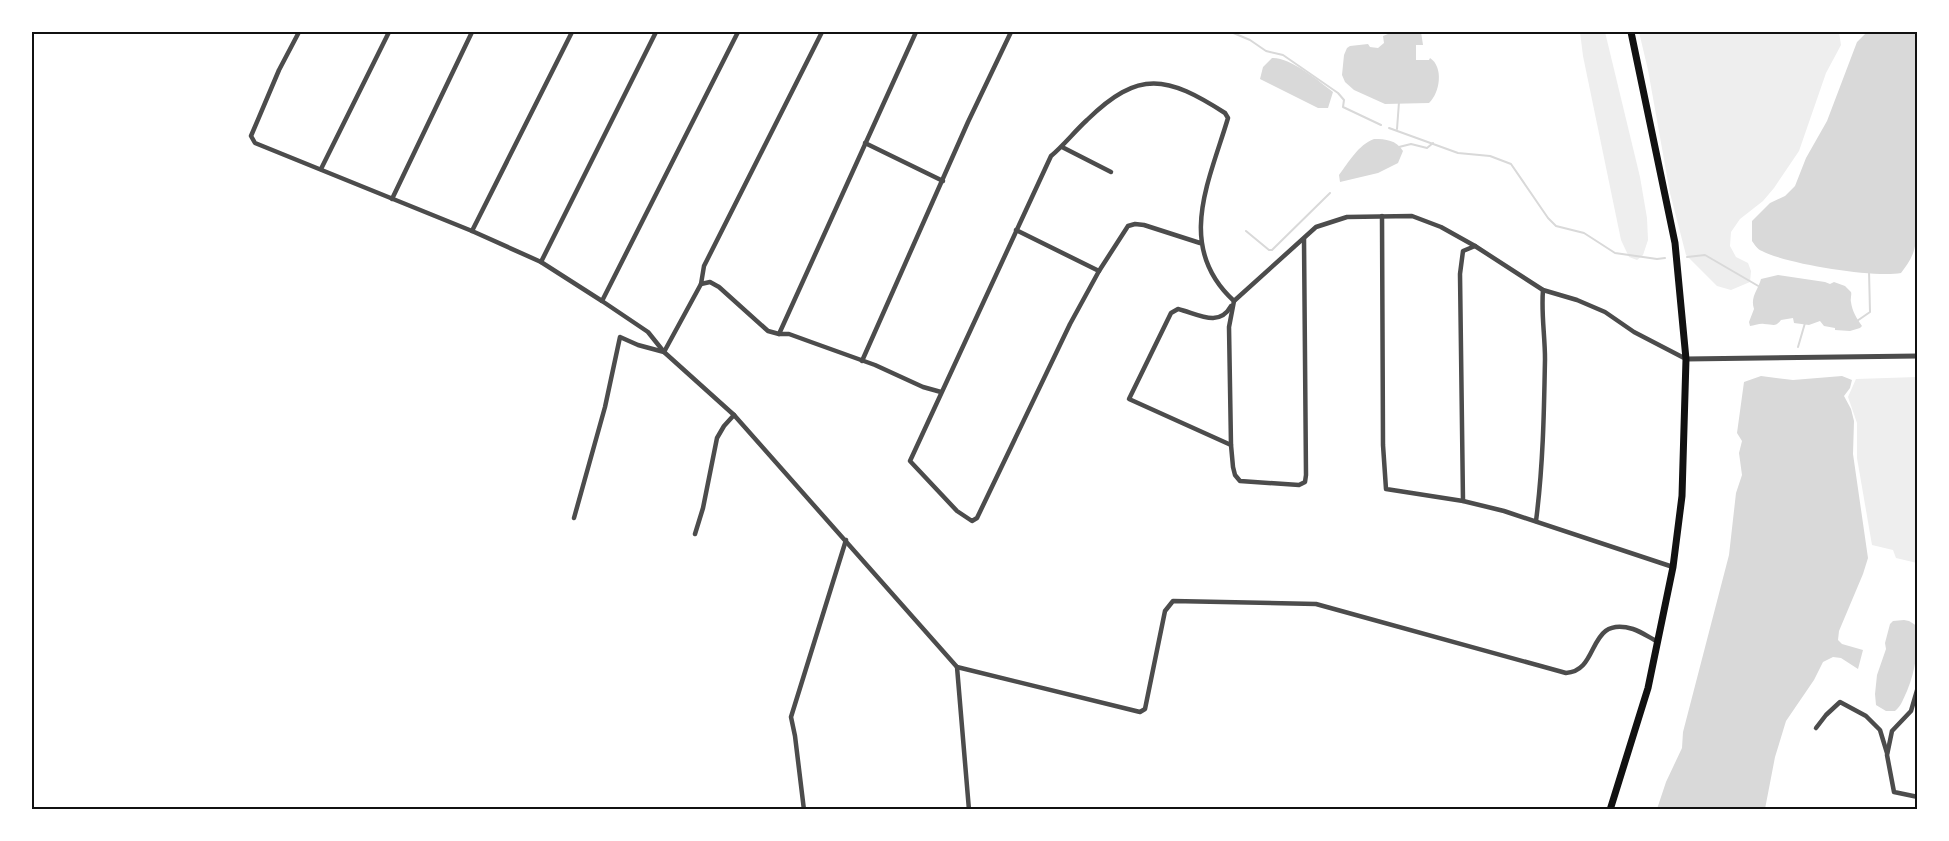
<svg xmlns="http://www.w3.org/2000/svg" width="1949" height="841" font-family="'Work Sans',sans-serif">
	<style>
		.green { fill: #eee }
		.water { fill: #d9d9d9 }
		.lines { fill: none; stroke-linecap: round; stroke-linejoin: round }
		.stream { stroke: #d9d9d9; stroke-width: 2 }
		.minor { stroke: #4c4c4c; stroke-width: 4.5 }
		.tertiary { stroke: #4c4c4c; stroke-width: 5 }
		.primary { stroke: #111; stroke-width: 7 }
		.neatline { fill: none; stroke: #111; stroke-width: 2 }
	</style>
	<rect width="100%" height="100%" fill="#fff"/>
	<g class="green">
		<polygon points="1580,32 1605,32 1640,177 1647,218 1648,240 1643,255 1637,260 1629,257 1621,240 1583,56"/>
		<polygon points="1639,32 1839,32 1841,45 1826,73 1799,151 1774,188 1763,201 1740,219 1731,232 1730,246 1736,257 1748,263 1751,271 1750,282 1731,290 1717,286 1686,255 1670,193 1648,70"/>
		<polygon points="1917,377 1918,377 1917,563 1896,558 1893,550 1872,545 1857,458 1857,423 1848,397 1856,379"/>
	</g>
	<g class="water">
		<path d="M1393,32H1421L1423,45H1416V60H1429L1430,58C1444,67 1440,93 1429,103L1385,104L1354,90L1345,82L1342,75L1344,55L1347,48L1350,46L1368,44L1370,47L1378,48L1384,43L1383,36Z"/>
		<path d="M1867,32H1917V221C1914,229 1916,238 1915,246C1913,257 1907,265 1901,273C1874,278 1786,264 1762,251C1757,249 1755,245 1752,241V221L1770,203L1785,196L1795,186L1806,158L1827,121L1857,42Z"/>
		<path d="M1272,58C1290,57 1319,81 1333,92L1328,108H1318L1260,79L1263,67Z"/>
		<path d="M1374,139C1386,139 1396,140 1403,151L1398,163L1378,173L1340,182L1339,175C1349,162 1358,145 1374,139Z"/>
		<path d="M1778,275L1825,282L1830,284L1834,282L1845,286L1851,292C1852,295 1850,299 1851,302C1852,311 1857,319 1862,326L1860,328L1850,331L1835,330V328L1824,326L1820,321L1809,325L1794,323L1793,318L1781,320C1775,328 1773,324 1764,324C1760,323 1754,326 1750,326L1749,322L1754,309C1750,297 1758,290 1761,279Z"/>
		<polygon points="1761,376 1793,380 1842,376 1852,380 1850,388 1844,396 1851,409 1854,421 1853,454 1868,558 1863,574 1839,631 1838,640 1842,644 1863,650 1858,669 1841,658 1833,657 1823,662 1814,680 1786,721 1775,757 1765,809 1657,809 1666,782 1682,748 1683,732 1729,555 1736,493 1742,475 1739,453 1742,441 1737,433 1744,382"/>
		<path d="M1904,620L1909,621L1917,626C1918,650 1916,669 1907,691C1903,699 1902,705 1895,711H1886L1876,705L1875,694L1877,675L1886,649L1885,643L1890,624L1893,621Z"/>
	</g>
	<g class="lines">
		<g class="stream">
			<polyline points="1231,32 1250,40 1266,51 1283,55 1338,93 1344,100 1343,107 1381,125"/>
			<polyline points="1389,128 1458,153 1490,156 1511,164 1548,218 1556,226 1584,233 1615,253 1657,259 1665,258"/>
			<polyline points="1397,129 1399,102"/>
			<polyline points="1399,147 1411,144 1427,148 1433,143"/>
			<polyline points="1246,231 1269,250 1272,250 1330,193"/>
			<polyline points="1687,257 1705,255 1760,287"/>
			<polyline points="1857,321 1870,312 1869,271"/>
			<polyline points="1798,347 1805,323"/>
		</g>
		<g class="minor">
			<polyline points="299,32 279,70 251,136 255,143 472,231 541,262 602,301 648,332 664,352 734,415 957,667 969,810"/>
			<polyline points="865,143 943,181"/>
			<polyline points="1062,147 1111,172"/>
			<polyline points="321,169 389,32"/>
			<polyline points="392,199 472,32"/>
			<polyline points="1382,216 1383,445 1386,489 1463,501 1504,511 1673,567"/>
			<polyline points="1016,230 1099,271"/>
			<polyline points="472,231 572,32"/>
			<path d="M1200,243L1144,225L1135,224L1128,226L1099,271L1070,324L977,518L972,521L957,511L910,461L1051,156C1064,145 1074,132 1087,120C1139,69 1167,76 1225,113L1228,118C1209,182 1175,247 1234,301L1316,227L1347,217L1412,216L1441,227L1475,246L1543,290L1577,300L1605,312L1634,332L1686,359"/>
			<polyline points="541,262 656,32"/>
			<polyline points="701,284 710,282 719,287 768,331 779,334 789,334 811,342 875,365 923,387 941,392"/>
			<polyline points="602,301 738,32"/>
			<polyline points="1234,301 1229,327 1231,445 1233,467 1235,475 1240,481 1299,485 1305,482 1306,475 1304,239"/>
			<polyline points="779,334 916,32"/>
			<polyline points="862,361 968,122 1011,32"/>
			<path d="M1231,445L1129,399L1171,313L1178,309C1198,314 1219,328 1231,306"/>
			<polyline points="1463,501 1460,274 1463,251 1475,246"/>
			<polyline points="574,518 605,407 620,337 638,345 664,352 701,284 704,266 822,32"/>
			<path d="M1536,521C1543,467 1544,414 1545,359C1545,336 1541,313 1543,290"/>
			<polyline points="695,534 703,508 717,438 724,426 734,415"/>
			<path d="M957,667L1140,712L1145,709L1165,611L1173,601L1316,604L1566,673C1601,671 1586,615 1633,629C1642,632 1650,638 1658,642"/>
			<polyline points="1918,687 1911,711 1892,731 1887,755 1894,792 1918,797"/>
			<polyline points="1816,728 1826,715 1840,702 1866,716 1880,730 1887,753"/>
			<polyline points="804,810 795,736 791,717 846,540"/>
		</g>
		<polyline class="tertiary" points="1686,359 1918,356"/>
		<polyline class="primary" points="1610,810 1648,688 1673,567 1682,496 1686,359 1675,243 1631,32"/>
	</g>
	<rect width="1949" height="841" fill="none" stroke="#ffffff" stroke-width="66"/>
	<rect x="33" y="33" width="1883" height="775" class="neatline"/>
</svg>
